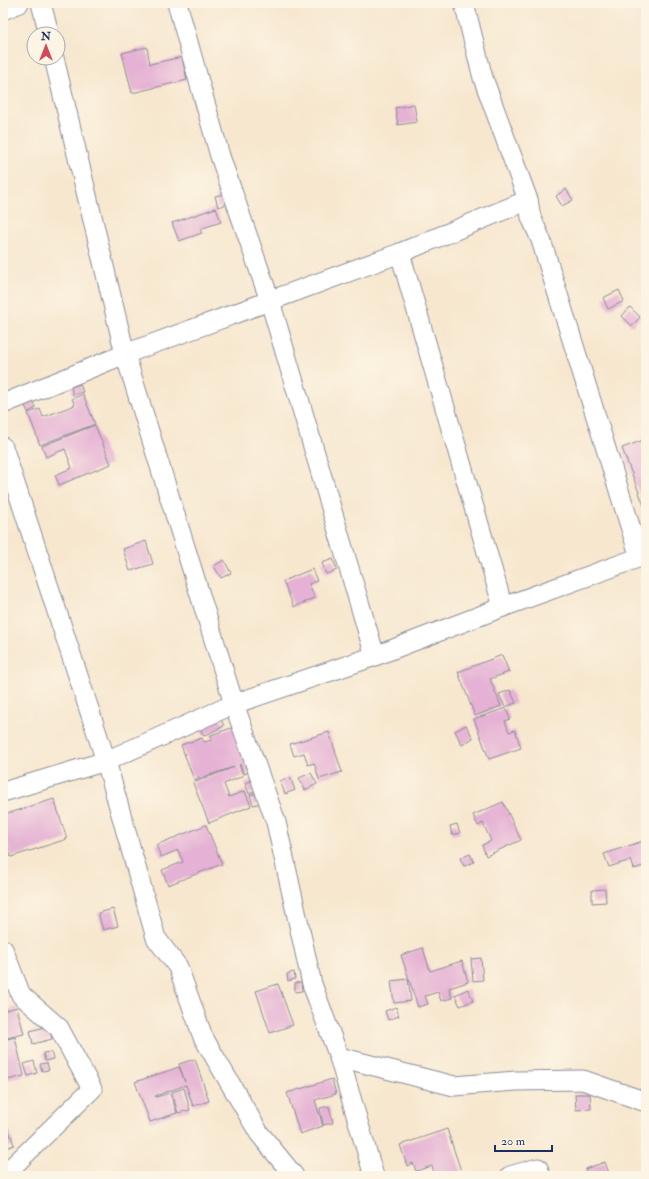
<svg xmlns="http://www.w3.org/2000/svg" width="649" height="1179" font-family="'IM FELL Double Pica',serif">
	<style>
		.green { fill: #b6c568; stroke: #687a63 }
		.building { fill: #e5b1d4 }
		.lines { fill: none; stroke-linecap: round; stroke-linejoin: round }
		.minor-casing { stroke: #898b96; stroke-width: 21 }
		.minor { stroke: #fff; stroke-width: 19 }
	</style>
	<rect width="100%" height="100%" fill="#fcf5e5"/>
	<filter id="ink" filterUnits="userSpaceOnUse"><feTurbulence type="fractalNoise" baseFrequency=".025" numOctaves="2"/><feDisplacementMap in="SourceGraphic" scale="8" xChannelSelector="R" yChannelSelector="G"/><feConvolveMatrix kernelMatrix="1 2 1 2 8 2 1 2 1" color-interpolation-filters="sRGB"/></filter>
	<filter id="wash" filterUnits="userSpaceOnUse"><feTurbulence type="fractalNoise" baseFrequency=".012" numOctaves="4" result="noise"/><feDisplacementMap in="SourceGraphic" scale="16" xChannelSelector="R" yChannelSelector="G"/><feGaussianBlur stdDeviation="0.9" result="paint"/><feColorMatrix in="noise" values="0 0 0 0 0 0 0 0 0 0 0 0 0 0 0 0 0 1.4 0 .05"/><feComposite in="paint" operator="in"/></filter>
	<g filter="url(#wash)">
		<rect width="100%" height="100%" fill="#f7e7cf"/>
		<polygon class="green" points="637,3 646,3 646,22"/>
		<g id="blocks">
			<g class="building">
				<polygon points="147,47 150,64 182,57 187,80 132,93 122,53"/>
				<polygon points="414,104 417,122 398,125 395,108"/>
				<polygon points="566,189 573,200 562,206 556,196"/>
				<polygon points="225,194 228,204 218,207 215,196"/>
				<polygon points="216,208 221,222 200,229 202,233 179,241 172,223"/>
				<polygon points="619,290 624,301 608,309 603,298"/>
				<polygon points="630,307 640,317 632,326 622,316"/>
				<polygon points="80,384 83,392 73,395 71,387"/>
				<polygon points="83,394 95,424 40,445 28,413 40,409 43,417 75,405 72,399"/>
				<polygon points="33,401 36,408 28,412 24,404"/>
				<polygon points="95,425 111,464 59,485 55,475 72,468 65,449 46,457 42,446"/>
				<polygon points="646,439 646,511 622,448"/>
				<polygon points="146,541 153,564 130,571 123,549"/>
				<polygon points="333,559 337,570 326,574 322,563"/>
				<polygon points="224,560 231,573 221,578 214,566"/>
				<polygon points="312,569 317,581 309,584 315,598 294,607 283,581"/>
				<polygon points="502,655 509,672 490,679 501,706 475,716 458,672"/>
				<polygon points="510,690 516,703 505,707 499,694"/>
				<polygon points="506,708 510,719 505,721 509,732 515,730 521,748 489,759 474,719"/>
				<polygon points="219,715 224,726 204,736 198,725"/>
				<polygon points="466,725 473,738 462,745 455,731"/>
				<polygon points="237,726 253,771 244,774 240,764 239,765 243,776 224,784 229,797 245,791 251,806 209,823 193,783 234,767 194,780 181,745 202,738 204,742 212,740 211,735"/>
				<polygon points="329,732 342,772 319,779 314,763 308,765 304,753 294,756 290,744"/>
				<polygon points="311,773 317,784 305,790 299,778"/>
				<polygon points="290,777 295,790 285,794 280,781"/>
				<polygon points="256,779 260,789 249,794 245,783"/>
				<polygon points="258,793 261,803 253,805 250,795"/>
				<polygon points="54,799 67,839 11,857 3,832 3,815"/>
				<polygon points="503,802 521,840 486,856 482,845 491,841 483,823 478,826 473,815"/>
				<polygon points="457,824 460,833 452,835 450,826"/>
				<polygon points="206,825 222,864 168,885 162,870 183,862 178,850 161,857 156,845"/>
				<polygon points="646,840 646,865 634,869 631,860 609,867 604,854"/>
				<polygon points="470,854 474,862 464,866 460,858"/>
				<polygon points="605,889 606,902 592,903 592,890"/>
				<polygon points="113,909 118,926 103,930 98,913"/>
				<polygon points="423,948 430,971 462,961 468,982 449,988 452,998 441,1001 438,992 425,996 428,1004 418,1007 401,955"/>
				<polygon points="481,958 483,980 473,981 471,959"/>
				<polygon points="294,972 295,979 288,981 287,974"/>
				<polygon points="408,979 411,1001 394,1003 391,981"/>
				<polygon points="301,982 302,991 295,992 295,983"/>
				<polygon points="278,984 293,1025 270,1033 256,991"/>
				<polygon points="468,989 473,1001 460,1006 455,995"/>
				<polygon points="17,1007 24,1034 3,1039 3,1011"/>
				<polygon points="396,1007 399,1016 388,1020 385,1011"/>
				<polygon points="49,1026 52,1039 33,1044 30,1031"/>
				<polygon points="15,1037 24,1076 3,1081 3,1040"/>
				<polygon points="51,1052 53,1059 45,1061 43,1053"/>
				<polygon points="195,1059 209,1101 193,1106 186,1085 155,1096 156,1097 170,1093 177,1113 150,1122 135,1082 179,1067 185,1082 179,1064"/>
				<polygon points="34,1061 37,1073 28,1076 24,1064"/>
				<polygon points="47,1063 49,1070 42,1071 40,1064"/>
				<polygon points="332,1079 336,1094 315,1100 323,1126 300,1134 287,1093"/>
				<polygon points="184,1088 190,1110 178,1113 172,1092"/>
				<polygon points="575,1094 590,1094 591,1109 576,1110"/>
				<polygon points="329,1106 333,1123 323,1125 320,1108"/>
				<polygon points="3,1113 14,1145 3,1149"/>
				<polygon points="447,1129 461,1171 446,1176 435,1176 432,1166 416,1171 413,1163 407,1166 400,1145"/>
				<polygon points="605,1162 610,1176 588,1176 585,1169"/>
			</g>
		</g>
	</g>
	<g filter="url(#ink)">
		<use href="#blocks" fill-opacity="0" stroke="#898b96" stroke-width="1"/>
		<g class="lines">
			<g class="minor-casing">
				<g id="minor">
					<polyline points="41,3 49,34"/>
					<polyline points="177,3 220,156 270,301 375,656"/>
					<polyline points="464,3 483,78 528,200"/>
					<polyline points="3,10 19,3"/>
					<polyline points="54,58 125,354 234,704 276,822 312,984 339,1057 374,1176"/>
					<polyline points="400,253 503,607"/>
					<polyline points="3,404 125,354 400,253 528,200 531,217 541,240 640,558"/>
					<polyline points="3,447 106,761 156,938 178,967 203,1037 259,1133 294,1176"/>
					<polyline points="3,792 106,761 234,704 375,656 503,607 646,555"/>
					<polyline points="3,949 21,995 59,1028 92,1089 3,1176"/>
					<polyline points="339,1057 454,1086 516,1081 583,1080 646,1102"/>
					<polyline points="510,1176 538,1168 541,1176"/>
				</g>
			</g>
			<use href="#minor" class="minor"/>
		</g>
	</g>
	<rect width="649" height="1179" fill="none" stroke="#fcf5e5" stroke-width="16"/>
	<g transform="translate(46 46)"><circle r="19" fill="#fcf5e5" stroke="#a2a6af"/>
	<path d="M0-3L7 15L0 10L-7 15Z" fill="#d1495b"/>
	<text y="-6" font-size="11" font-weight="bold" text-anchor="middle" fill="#1b2f5e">N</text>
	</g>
	<path d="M495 1145v6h57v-6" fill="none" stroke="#1b2f5e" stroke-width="2"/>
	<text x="501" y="1145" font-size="12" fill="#1b2f5e" stroke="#fcf5e5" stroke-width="3" paint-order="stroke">20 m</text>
</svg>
